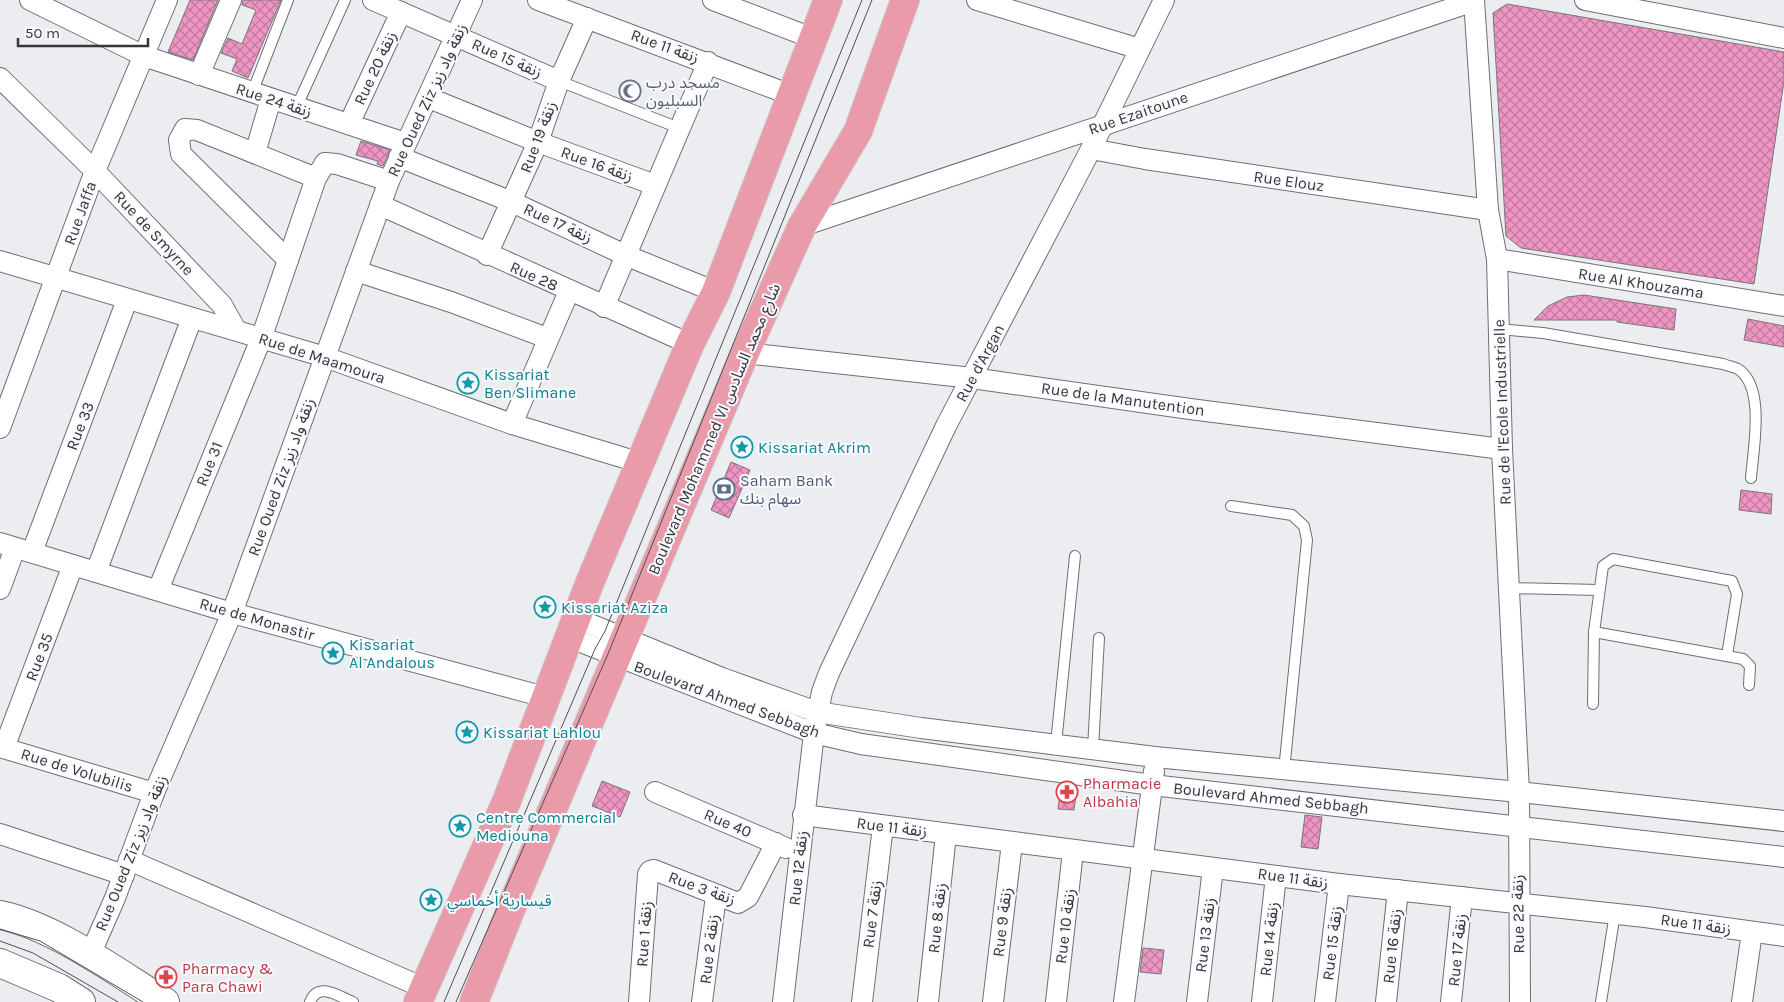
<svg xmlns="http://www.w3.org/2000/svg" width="1784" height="1002" font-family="Karla,'Noto Sans Arabic',sans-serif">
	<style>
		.building { fill: url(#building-cross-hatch); stroke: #7b7679 }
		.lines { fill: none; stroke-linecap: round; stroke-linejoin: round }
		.lane-casing { stroke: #6e6f73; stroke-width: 12 }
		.street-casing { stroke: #6e6f73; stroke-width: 22 }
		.secondary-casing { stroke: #6e6f73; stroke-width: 30 }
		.primary-casing { stroke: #cbcbcb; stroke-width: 30 }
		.lane { stroke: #fff; stroke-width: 10 }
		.street { stroke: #fff; stroke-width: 20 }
		.secondary { stroke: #fff; stroke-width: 28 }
		.primary { stroke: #e99ba9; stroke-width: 28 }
		.tram { stroke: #505053; stroke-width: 1 }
		.labels { text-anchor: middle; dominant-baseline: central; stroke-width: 4; stroke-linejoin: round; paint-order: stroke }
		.street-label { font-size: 16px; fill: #363638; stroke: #f9faff }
		.worship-label { font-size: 16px; fill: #5b616d; stroke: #f9faff; text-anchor: start }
		.culture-label { font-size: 16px; fill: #0d838f; stroke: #f9faff; text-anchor: start }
		.service-label { font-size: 16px; fill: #4e5e75; stroke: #f9faff; text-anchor: start }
		.health-label { font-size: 16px; fill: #be3a42; stroke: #f9faff; text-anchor: start }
	</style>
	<defs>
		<pattern id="building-cross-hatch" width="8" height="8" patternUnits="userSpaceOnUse" patternTransform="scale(1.25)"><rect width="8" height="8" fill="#ee95c3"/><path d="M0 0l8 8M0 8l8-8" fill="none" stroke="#c27a9f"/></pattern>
	</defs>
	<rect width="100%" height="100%" fill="#ebedf1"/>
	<g class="building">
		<polygon points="190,0 218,0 193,60 168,52"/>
		<polygon points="243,0 281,0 248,78 232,71 237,59 221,53 228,38 242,44 256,10 242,5"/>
		<polygon points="1507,4 1784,52 1784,81 1754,284 1521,248 1506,236 1493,13"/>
		<polygon points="361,141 390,150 383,166 377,164 378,161 356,155"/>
		<polygon points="1584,295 1676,309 1674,330 1617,322 1617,320 1534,320 1548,306 1567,297"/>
		<polygon points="1748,319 1784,326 1784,347 1744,340"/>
		<polygon points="731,462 750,470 729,518 711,510"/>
		<polygon points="1741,490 1772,494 1771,514 1739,510"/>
		<polygon points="602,781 630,792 620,817 592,806"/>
		<polygon points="1061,787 1077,788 1074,810 1058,809"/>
		<polygon points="1305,815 1322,817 1318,849 1301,847"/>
		<polygon points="1143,948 1164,950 1161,974 1140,972"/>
	</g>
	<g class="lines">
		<g class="lane-casing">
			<g id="lane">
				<polyline points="559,81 679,128"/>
				<polyline points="252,93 288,0"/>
				<polyline points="297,106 345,0"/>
				<path d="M1499,329L1543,333L1723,364C1728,366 1734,367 1738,369C1766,387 1753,450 1751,478"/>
				<polyline points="1231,506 1292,515 1304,526 1307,540 1284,771"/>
				<polyline points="1508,588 1599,590"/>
				<polyline points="1594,632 1743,659 1750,666 1749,685"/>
				<polyline points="1593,704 1594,632 1603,566 1613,559 1732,581 1737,594 1727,655"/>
				<polyline points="1056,744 1075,556"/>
				<polyline points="1093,749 1099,638"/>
				<path d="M310,1002C318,981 338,996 353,1002"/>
				<polyline points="1601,1002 1615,913"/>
			</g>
		</g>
		<g class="street-casing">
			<g id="street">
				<polyline points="30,0 144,56 405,143"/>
				<polyline points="373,0 559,81"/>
				<polyline points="538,0 791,95"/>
				<polyline points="713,0 812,38"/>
				<polyline points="977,0 1140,49"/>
				<polyline points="1474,0 1488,210 1497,259 1502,449 1519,792 1520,1002"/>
				<polyline points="1585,0 1784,38"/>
				<polyline points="199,75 231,0"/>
				<polyline points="0,78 95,171 222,305 236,330"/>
				<polyline points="429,98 538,142 655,185"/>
				<polyline points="349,124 401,12"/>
				<polyline points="1091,149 1145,159 1488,210"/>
				<polyline points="255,153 271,99"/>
				<polyline points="399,157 512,202 625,255 716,292"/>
				<polyline points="380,205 690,344"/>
				<polyline points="802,226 1474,1"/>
				<polyline points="487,255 538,142 559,81 587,18"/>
				<polyline points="1497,259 1784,306"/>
				<polyline points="288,260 181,154 179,140 185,129 197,130 316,178"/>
				<polyline points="0,261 325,357 512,424 641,463"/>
				<polyline points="356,271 451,302 547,338"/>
				<polyline points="604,307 708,62"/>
				<polyline points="745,353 972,378 1190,409 1502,449"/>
				<polyline points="512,424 569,291"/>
				<polyline points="0,428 95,171 167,0"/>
				<polyline points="0,543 232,613 545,697"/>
				<polyline points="32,552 127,300"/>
				<polyline points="96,572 192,318"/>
				<polyline points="0,589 15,548"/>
				<polyline points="158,590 261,339 316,178 325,163 337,164 389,181"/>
				<polyline points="575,618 722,678 817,712 921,728 1155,757 1519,792 1784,821"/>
				<polyline points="568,637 814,733 861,744 1152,785 1784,857"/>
				<polyline points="0,747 154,793"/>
				<polyline points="4,748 73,565"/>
				<polyline points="655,792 786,848"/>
				<polyline points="803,815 1339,884 1645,917 1784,936"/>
				<polyline points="0,834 124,875"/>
				<polyline points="129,860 424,988"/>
				<polyline points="90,955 115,898 154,793 232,613 389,181 472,0"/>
				<polyline points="639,1002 648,874 650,871 654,870 738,903 748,897 776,843"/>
				<polyline points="702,1002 716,896"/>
				<polyline points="783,1002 814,733 822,692 829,673 946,426 1091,149 1164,0"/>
				<polyline points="862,1002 883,826"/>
				<polyline points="928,1002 946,834"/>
				<polyline points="993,1002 1012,843"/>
				<polyline points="1056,1002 1073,851"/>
				<polyline points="1124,1002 1154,771"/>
				<polyline points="1197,1002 1213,868"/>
				<polyline points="1262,1002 1276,876"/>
				<polyline points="1325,1002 1339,884"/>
				<polyline points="1386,1002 1398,890"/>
				<polyline points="1451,1002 1462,897"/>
				<polyline points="1742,1002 1752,932"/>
			</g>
		</g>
		<g class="secondary-casing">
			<g id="secondary">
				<path d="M0,915C54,926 118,973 165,1002"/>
				<polyline points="0,963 59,988 81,1002"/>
			</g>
		</g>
		<g class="primary-casing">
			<g id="primary">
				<polyline points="418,1002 507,800 590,582 690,344 716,292 828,0"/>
				<polyline points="474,1002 518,891 745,353 802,226 858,131 905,0"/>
			</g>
		</g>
		<use href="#lane" class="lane"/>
		<use href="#street" class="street"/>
		<use href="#secondary" class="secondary"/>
		<use href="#primary" class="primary"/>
		<g class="tram">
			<polyline points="0,929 40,941 143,1002"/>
			<polyline points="0,941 33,953 118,1002"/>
			<polyline points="444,1002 595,649 605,631 862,0"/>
			<polyline points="456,1002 608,654 872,0"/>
		</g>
	</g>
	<defs>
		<g id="mosque-ring" transform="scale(1.125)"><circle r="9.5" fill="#f9faff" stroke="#6b7280" stroke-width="1.5"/><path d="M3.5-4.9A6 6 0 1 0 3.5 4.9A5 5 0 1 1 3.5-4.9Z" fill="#6b7280"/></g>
		<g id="sight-ring" transform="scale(1.125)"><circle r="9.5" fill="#f9faff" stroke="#0f9aa8" stroke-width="1.5"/><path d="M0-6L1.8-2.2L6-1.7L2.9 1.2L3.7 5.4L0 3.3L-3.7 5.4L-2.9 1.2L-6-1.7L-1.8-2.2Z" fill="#0f9aa8"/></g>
		<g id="bank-ring" transform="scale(1.125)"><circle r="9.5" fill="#f9faff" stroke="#5c6f8a" stroke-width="1.5"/><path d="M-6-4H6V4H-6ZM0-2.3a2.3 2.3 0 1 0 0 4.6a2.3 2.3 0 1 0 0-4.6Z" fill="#5c6f8a"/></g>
		<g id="pharmacy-ring" transform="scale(1.125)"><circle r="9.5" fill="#f9faff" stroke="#e0444e" stroke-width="1.5"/><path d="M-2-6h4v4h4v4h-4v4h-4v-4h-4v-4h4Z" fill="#e0444e"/></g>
	</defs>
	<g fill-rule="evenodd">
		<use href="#mosque-ring" x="630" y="91"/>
		<use href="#sight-ring" x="468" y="383"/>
		<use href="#sight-ring" x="742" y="447"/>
		<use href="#bank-ring" x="724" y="489"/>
		<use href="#sight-ring" x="545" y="607"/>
		<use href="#sight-ring" x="333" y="653"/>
		<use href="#sight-ring" x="467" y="732"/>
		<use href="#pharmacy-ring" x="1067" y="792"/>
		<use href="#sight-ring" x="460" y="826"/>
		<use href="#sight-ring" x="431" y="900"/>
		<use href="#pharmacy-ring" x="166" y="977"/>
	</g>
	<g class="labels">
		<g class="street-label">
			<text transform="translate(665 46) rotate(20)">Rue 11 زنقة</text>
			<text transform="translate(507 58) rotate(24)">Rue 15 زنقة</text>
			<text transform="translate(375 68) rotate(-65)">Rue 20 زنقة</text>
			<text transform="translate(274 100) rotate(18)">Rue 24 زنقة</text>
			<text transform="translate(427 100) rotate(-65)">Rue Oued Ziz زنقة واد زيز</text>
			<text transform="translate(1138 113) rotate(-19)">Rue Ezaitoune</text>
			<text transform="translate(538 137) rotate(-69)">Rue 19 زنقة</text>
			<text transform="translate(597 164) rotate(20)">Rue 16 زنقة</text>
			<text transform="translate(1289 181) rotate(8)">Rue Elouz</text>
			<text transform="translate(80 213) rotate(-70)">Rue Jaffa</text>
			<text transform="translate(558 223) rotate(25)">Rue 17 زنقة</text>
			<text transform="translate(154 233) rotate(47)">Rue de Smyrne</text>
			<text transform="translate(534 276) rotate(24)">Rue 28</text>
			<text transform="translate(1641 283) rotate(9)">Rue Al Khouzama</text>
			<text transform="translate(322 358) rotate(18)">Rue de Maamoura</text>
			<text transform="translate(980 363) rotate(-62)">Rue d'Argan</text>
			<text transform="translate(1123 399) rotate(8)">Rue de la Manutention</text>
			<text transform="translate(1502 412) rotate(-92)">Rue de l'Ecole Industrielle</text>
			<text transform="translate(80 426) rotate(-69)">Rue 33</text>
			<text transform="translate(714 429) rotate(-67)">Boulevard Mohammed VI شارع محمد السادس</text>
			<text transform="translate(209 464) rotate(-68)">Rue 31</text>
			<text transform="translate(281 477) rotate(-70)">Rue Oued Ziz زنقة واد زيز</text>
			<text transform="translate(257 619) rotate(16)">Rue de Monastir</text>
			<text transform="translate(39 657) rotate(-69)">Rue 35</text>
			<text transform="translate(727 699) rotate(20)">Boulevard Ahmed Sebbagh</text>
			<text transform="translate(77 770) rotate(17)">Rue de Volubilis</text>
			<text transform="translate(1271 798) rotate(6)">Boulevard Ahmed Sebbagh</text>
			<text transform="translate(728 823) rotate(23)">Rue 40</text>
			<text transform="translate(892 827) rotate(7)">Rue 11 زنقة</text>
			<text transform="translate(131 853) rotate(-68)">Rue Oued Ziz زنقة واد زيز</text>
			<text transform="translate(798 868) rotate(-84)">Rue 12 زنقة</text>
			<text transform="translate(1293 878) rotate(8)">Rue 11 زنقة</text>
			<text transform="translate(702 888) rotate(20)">Rue 3 زنقة</text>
			<text transform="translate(872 914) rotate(-83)">Rue 7 زنقة</text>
			<text transform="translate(1518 914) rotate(-91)">Rue 22 زنقة</text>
			<text transform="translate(937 918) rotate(-84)">Rue 8 زنقة</text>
			<text transform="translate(1002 922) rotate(-83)">Rue 9 زنقة</text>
			<text transform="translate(1696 924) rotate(8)">Rue 11 زنقة</text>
			<text transform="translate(1065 926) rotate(-83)">Rue 10 زنقة</text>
			<text transform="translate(644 934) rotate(-86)">Rue 1 زنقة</text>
			<text transform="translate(1205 935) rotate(-83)">Rue 13 زنقة</text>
			<text transform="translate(1269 939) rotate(-84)">Rue 14 زنقة</text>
			<text transform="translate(1332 943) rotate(-83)">Rue 15 زنقة</text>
			<text transform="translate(1392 946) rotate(-84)">Rue 16 زنقة</text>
			<text transform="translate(709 949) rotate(-83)">Rue 2 زنقة</text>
			<text transform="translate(1457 950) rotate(-84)">Rue 17 زنقة</text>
		</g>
		<g class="worship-label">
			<text x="646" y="82">مسجد درب<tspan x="646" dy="18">السبليون</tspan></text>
		</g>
		<g class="culture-label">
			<text x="484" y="374">Kissariat<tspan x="484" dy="18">Ben Slimane</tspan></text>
			<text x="758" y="447">Kissariat Akrim</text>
			<text x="561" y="607">Kissariat Aziza</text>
			<text x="349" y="644">Kissariat<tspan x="349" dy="18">Al Andalous</tspan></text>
			<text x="483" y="732">Kissariat Lahlou</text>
			<text x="476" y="817">Centre Commercial<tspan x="476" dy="18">Mediouna</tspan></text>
			<text x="447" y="900">قيسارية أخماسي</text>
		</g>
		<g class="service-label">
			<text x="740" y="480">Saham Bank<tspan x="740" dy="18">سهام بنك</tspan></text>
		</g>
		<g class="health-label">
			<text x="1083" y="783">Pharmacie<tspan x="1083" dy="18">Albahia</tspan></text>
			<text x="182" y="968">Pharmacy &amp;<tspan x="182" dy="18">Para Chawi</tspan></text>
		</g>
	</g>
	<path d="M18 38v8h130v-8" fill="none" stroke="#363638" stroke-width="2.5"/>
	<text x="25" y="38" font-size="15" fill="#363638" stroke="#f9faff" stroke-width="4" paint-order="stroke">50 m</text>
</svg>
